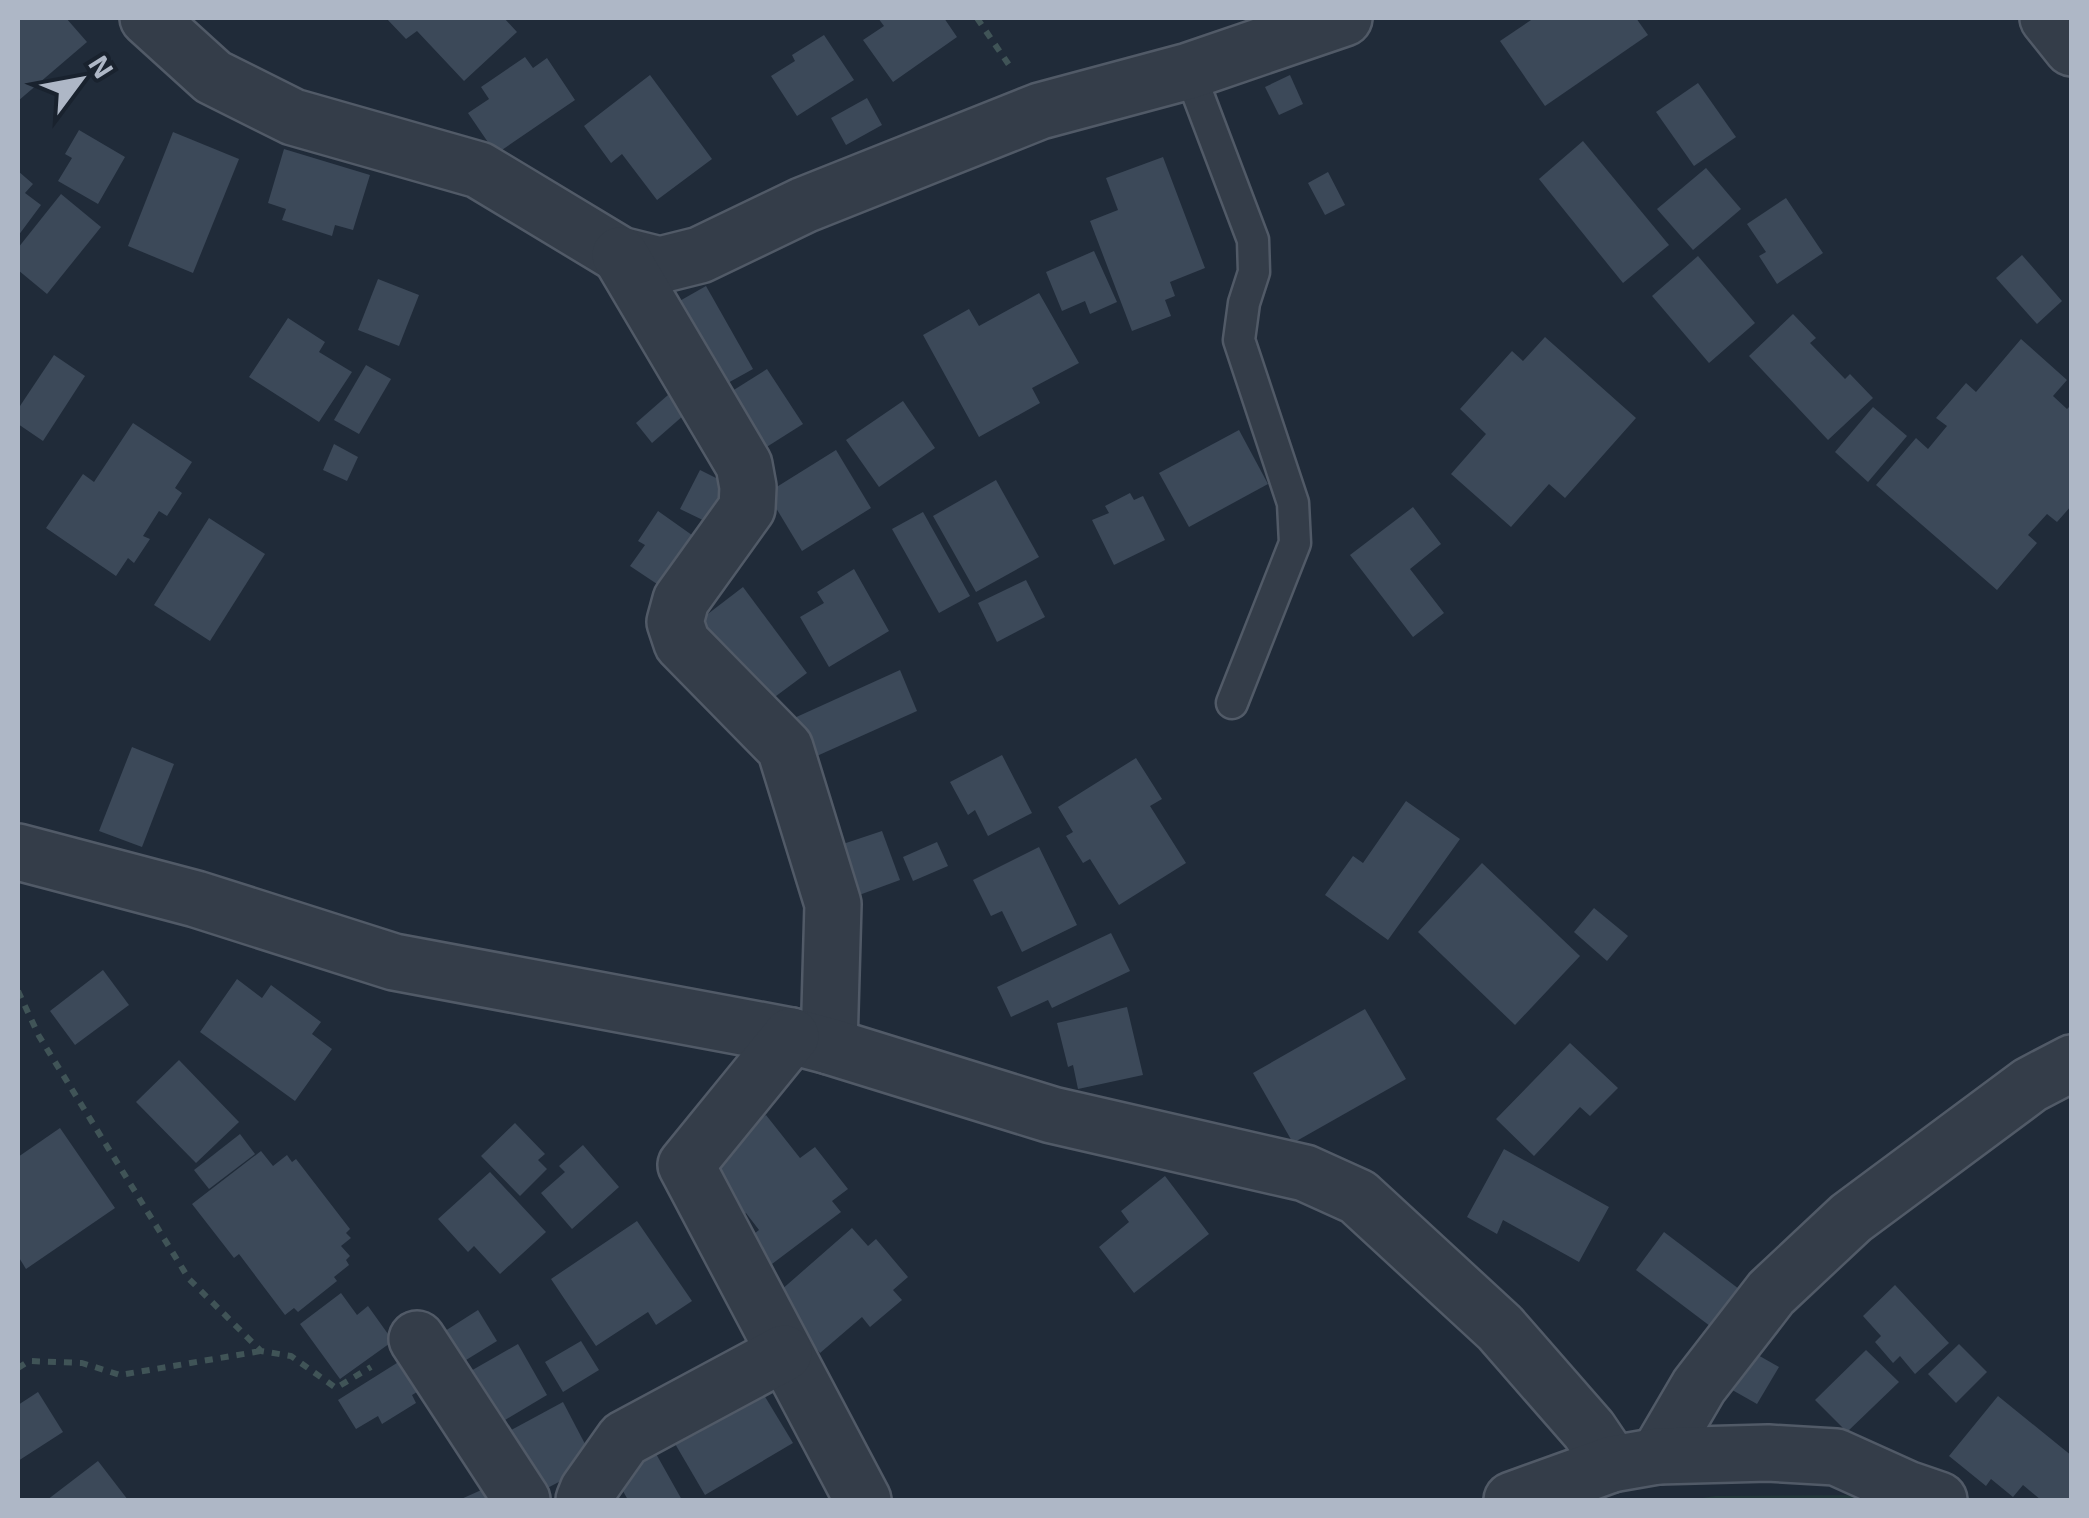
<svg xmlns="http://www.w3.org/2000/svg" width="2089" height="1518" font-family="'Exo 2',sans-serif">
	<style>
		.green { fill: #22373a }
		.building { fill: #3c4959 }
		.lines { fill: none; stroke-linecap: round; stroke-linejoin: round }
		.service-casing { stroke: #515a67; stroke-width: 35 }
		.minor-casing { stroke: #515a67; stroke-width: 60 }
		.path { stroke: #405457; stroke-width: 6; stroke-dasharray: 8 8; stroke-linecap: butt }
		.service { stroke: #343d49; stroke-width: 30 }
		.minor { stroke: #343d49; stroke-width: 55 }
	</style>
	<rect width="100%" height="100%" fill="#202b39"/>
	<polygon class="green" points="1882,1495 1882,1500 1690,1500 1715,1496"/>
	<g class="building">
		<polygon points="18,18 66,18 87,42 18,101"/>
		<polygon points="386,18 504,18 517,32 464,81 417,31 406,39"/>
		<polygon points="878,18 944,18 957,37 893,82 863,40 884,26"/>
		<polygon points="1534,18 1636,18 1648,35 1545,106 1500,41"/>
		<polygon points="824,35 854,80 797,116 771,76 795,61 792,55"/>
		<polygon points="525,57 533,68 547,58 575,100 496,154 468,113 489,99 481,87"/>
		<polygon points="650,75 712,159 657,200 622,154 611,163 584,126"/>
		<polygon points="1290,75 1303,104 1279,115 1265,87"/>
		<polygon points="1698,83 1736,137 1694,166 1656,112"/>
		<polygon points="867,98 882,125 846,145 831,118"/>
		<polygon points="79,130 125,157 98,204 58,181 72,158 65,154"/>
		<polygon points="173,132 239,159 193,273 128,246"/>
		<polygon points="1583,141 1669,245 1623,283 1539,179"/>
		<polygon points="284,149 370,175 353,230 335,225 332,236 282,220 286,209 268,203"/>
		<polygon points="1163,157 1205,268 1170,282 1175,296 1165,300 1171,316 1132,331 1090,221 1118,210 1106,178"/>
		<polygon points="1706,168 1741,209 1693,250 1657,209"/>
		<polygon points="18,171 33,184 25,193 41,205 18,236"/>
		<polygon points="1328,172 1345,205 1325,215 1308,183"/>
		<polygon points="61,194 101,227 47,294 18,270 18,248"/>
		<polygon points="1786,198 1823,253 1777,284 1759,256 1766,252 1747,224"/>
		<polygon points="1094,251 1117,302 1090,314 1085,301 1062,311 1046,272"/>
		<polygon points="2022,255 2062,301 2037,324 1996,278"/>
		<polygon points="1698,256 1755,323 1709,363 1652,296"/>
		<polygon points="378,279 419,295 399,346 358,330"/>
		<polygon points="706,286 753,369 717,389 669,307"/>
		<polygon points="1039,293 1079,363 1032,388 1040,403 979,437 923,335 969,309 979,326"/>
		<polygon points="1793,314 1816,338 1810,343 1845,379 1850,374 1873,398 1828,440 1749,356"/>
		<polygon points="288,318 325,342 319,352 352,372 319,422 249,377"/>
		<polygon points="1545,337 1636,418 1565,498 1549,484 1511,527 1451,474 1486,434 1460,409 1512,351 1523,361"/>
		<polygon points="2021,339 2067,380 2053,396 2067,409 2072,404 2072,505 2057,522 2047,514 2028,535 2037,543 1997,590 1876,485 1916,438 1928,449 1947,426 1936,418 1966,383 1976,392"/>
		<polygon points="54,355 85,376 43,441 18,424 18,409"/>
		<polygon points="366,365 391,379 359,434 334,420"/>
		<polygon points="767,369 803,424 765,448 729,393"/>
		<polygon points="668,395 684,415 652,443 636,423"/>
		<polygon points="903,401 935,448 879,487 846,440"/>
		<polygon points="1873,407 1907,436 1868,482 1835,452"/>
		<polygon points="133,423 192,462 175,488 182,493 167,516 159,511 143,536 150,539 134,563 128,558 116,576 46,528 83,474 94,482"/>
		<polygon points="1239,430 1268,484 1189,527 1159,473"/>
		<polygon points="334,444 358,457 347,481 323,470"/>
		<polygon points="836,450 871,508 802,551 767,493"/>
		<polygon points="700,470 730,485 711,524 680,509"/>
		<polygon points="996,480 1039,557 976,592 933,516"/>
		<polygon points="1130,493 1134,500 1143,496 1165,540 1114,565 1092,520 1109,513 1105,506"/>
		<polygon points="1413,507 1441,544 1410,569 1444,613 1413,637 1350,555"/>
		<polygon points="658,511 706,545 672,594 630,566 645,545 638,541"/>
		<polygon points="923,512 970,596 939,613 892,529"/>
		<polygon points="209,518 265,554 210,641 154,605"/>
		<polygon points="854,569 889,631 829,667 800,617 824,603 817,592"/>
		<polygon points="1026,580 1045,617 997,642 978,603"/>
		<polygon points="743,587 807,673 760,708 696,623"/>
		<polygon points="900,670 917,711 799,764 781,724"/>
		<polygon points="132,747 174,764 142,847 99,831"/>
		<polygon points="1002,755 1032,813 988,836 975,810 968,815 950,782"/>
		<polygon points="1136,758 1162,799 1150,806 1186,863 1119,905 1090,859 1083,863 1066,836 1073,832 1058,807"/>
		<polygon points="1406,801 1460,839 1388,940 1325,895 1353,856 1363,863"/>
		<polygon points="882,831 900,880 851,898 834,847"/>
		<polygon points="937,842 948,866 913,881 903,857"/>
		<polygon points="1039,847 1077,925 1022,952 1002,911 991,916 973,880"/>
		<polygon points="1482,863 1580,956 1515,1025 1418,932"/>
		<polygon points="1594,908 1628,936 1607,961 1574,932"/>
		<polygon points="1111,933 1130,971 1052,1008 1048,1000 1011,1017 997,987"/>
		<polygon points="103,970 129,1005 75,1045 50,1011"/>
		<polygon points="237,979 262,998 271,985 321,1022 312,1034 332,1049 295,1101 200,1032"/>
		<polygon points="1127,1007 1143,1075 1078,1089 1073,1065 1068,1067 1057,1023"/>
		<polygon points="1365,1009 1406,1079 1293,1143 1253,1073"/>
		<polygon points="1570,1043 1618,1088 1590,1116 1580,1107 1534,1156 1496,1119"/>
		<polygon points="179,1060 239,1122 196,1163 136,1102"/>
		<polygon points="766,1115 800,1158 815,1147 848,1189 832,1201 841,1212 772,1264 750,1237 759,1230 746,1213 738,1219 706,1161"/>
		<polygon points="515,1123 545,1154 538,1160 547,1169 520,1196 481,1156"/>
		<polygon points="60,1128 115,1208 26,1269 18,1256 18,1157"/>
		<polygon points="240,1134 255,1154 209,1189 194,1170"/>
		<polygon points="583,1145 619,1187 572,1229 541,1193 565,1172 559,1166"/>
		<polygon points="1504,1149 1609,1207 1579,1262 1503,1220 1497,1234 1467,1217"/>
		<polygon points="261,1151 273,1166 287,1155 292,1162 296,1159 350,1229 346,1233 351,1238 341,1246 350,1256 346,1260 349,1265 334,1277 337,1281 298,1312 294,1308 285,1315 239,1254 234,1258 192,1204"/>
		<polygon points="490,1172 546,1232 500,1274 474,1246 468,1252 438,1219"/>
		<polygon points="1165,1176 1209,1234 1134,1293 1099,1247 1129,1222 1121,1211"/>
		<polygon points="637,1221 692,1301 656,1325 648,1312 596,1346 551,1279"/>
		<polygon points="852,1228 868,1246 876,1239 908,1277 893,1290 902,1300 870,1327 862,1317 820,1353 772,1298"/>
		<polygon points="1664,1232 1739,1289 1710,1326 1636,1270"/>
		<polygon points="1895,1285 1949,1343 1915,1374 1900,1356 1893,1363 1875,1342 1881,1336 1863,1316"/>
		<polygon points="341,1293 357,1315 368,1306 393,1341 340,1379 300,1324"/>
		<polygon points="478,1310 497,1341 453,1368 434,1338"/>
		<polygon points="581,1341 599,1370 563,1392 545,1362"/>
		<polygon points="518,1344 547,1395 500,1423 469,1372"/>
		<polygon points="1959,1344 1987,1372 1956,1403 1928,1374"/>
		<polygon points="1749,1350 1779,1367 1757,1404 1727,1387"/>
		<polygon points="1866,1350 1899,1382 1847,1432 1815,1400"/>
		<polygon points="408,1356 427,1386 412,1395 416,1403 382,1424 378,1416 356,1429 338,1400"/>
		<polygon points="761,1390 793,1443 705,1495 674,1442"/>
		<polygon points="38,1392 63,1432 18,1461 18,1405"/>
		<polygon points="1998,1396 2072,1456 2072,1500 2041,1500 2023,1485 2013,1497 1991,1479 1986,1486 1949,1456"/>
		<polygon points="563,1402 595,1463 534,1495 502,1435"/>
		<polygon points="655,1452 682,1500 628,1500 614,1475"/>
		<polygon points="98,1461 128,1500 47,1500"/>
		<polygon points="488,1487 494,1500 459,1500"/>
	</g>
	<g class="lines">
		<g class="service-casing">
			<polyline id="service" points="1189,71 1253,240 1254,272 1244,303 1239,340 1293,503 1295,543 1232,703"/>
		</g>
		<g class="minor-casing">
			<g id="minor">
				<polyline points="148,18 213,77 293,117 479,170 620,255 660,265 700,255 804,205 1040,111 1189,71 1344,18"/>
				<polyline points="2048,18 2072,48"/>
				<polyline points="620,255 744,465 748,487 747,508 681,600 675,622 682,643 785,748 833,904 829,1046"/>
				<polyline points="18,852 196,899 394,962 791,1036 829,1046 1052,1115 1305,1173 1358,1197 1500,1328 1589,1430 1612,1464"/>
				<polyline points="791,1036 686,1165 863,1500"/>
				<polyline points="417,1339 522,1500"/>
				<polyline points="1658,1456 1699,1386 1771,1293 1851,1218 2030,1085 2072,1063"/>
				<polyline points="584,1500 588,1490 624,1439 784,1353"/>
				<polyline points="1512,1500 1612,1464 1658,1456 1768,1453 1836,1457 1907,1489 1939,1500"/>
			</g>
		</g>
		<g class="path">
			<polyline points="977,18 1009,65"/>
			<polyline points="18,991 39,1036 189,1279 261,1351 291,1356 336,1388 371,1367"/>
			<polyline points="18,1368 29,1361 82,1363 120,1375 261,1351"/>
		</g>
		<use href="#service" class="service"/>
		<use href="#minor" class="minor"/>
	</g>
	<rect width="2089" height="1518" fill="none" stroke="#aeb7c6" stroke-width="40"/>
	<g transform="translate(80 80) rotate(58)" stroke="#19222e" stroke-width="8" paint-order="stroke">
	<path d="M0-8L18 38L0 25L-18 38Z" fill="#aeb7c6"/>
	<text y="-15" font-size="28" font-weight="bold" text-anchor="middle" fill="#aeb7c6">N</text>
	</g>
</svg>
